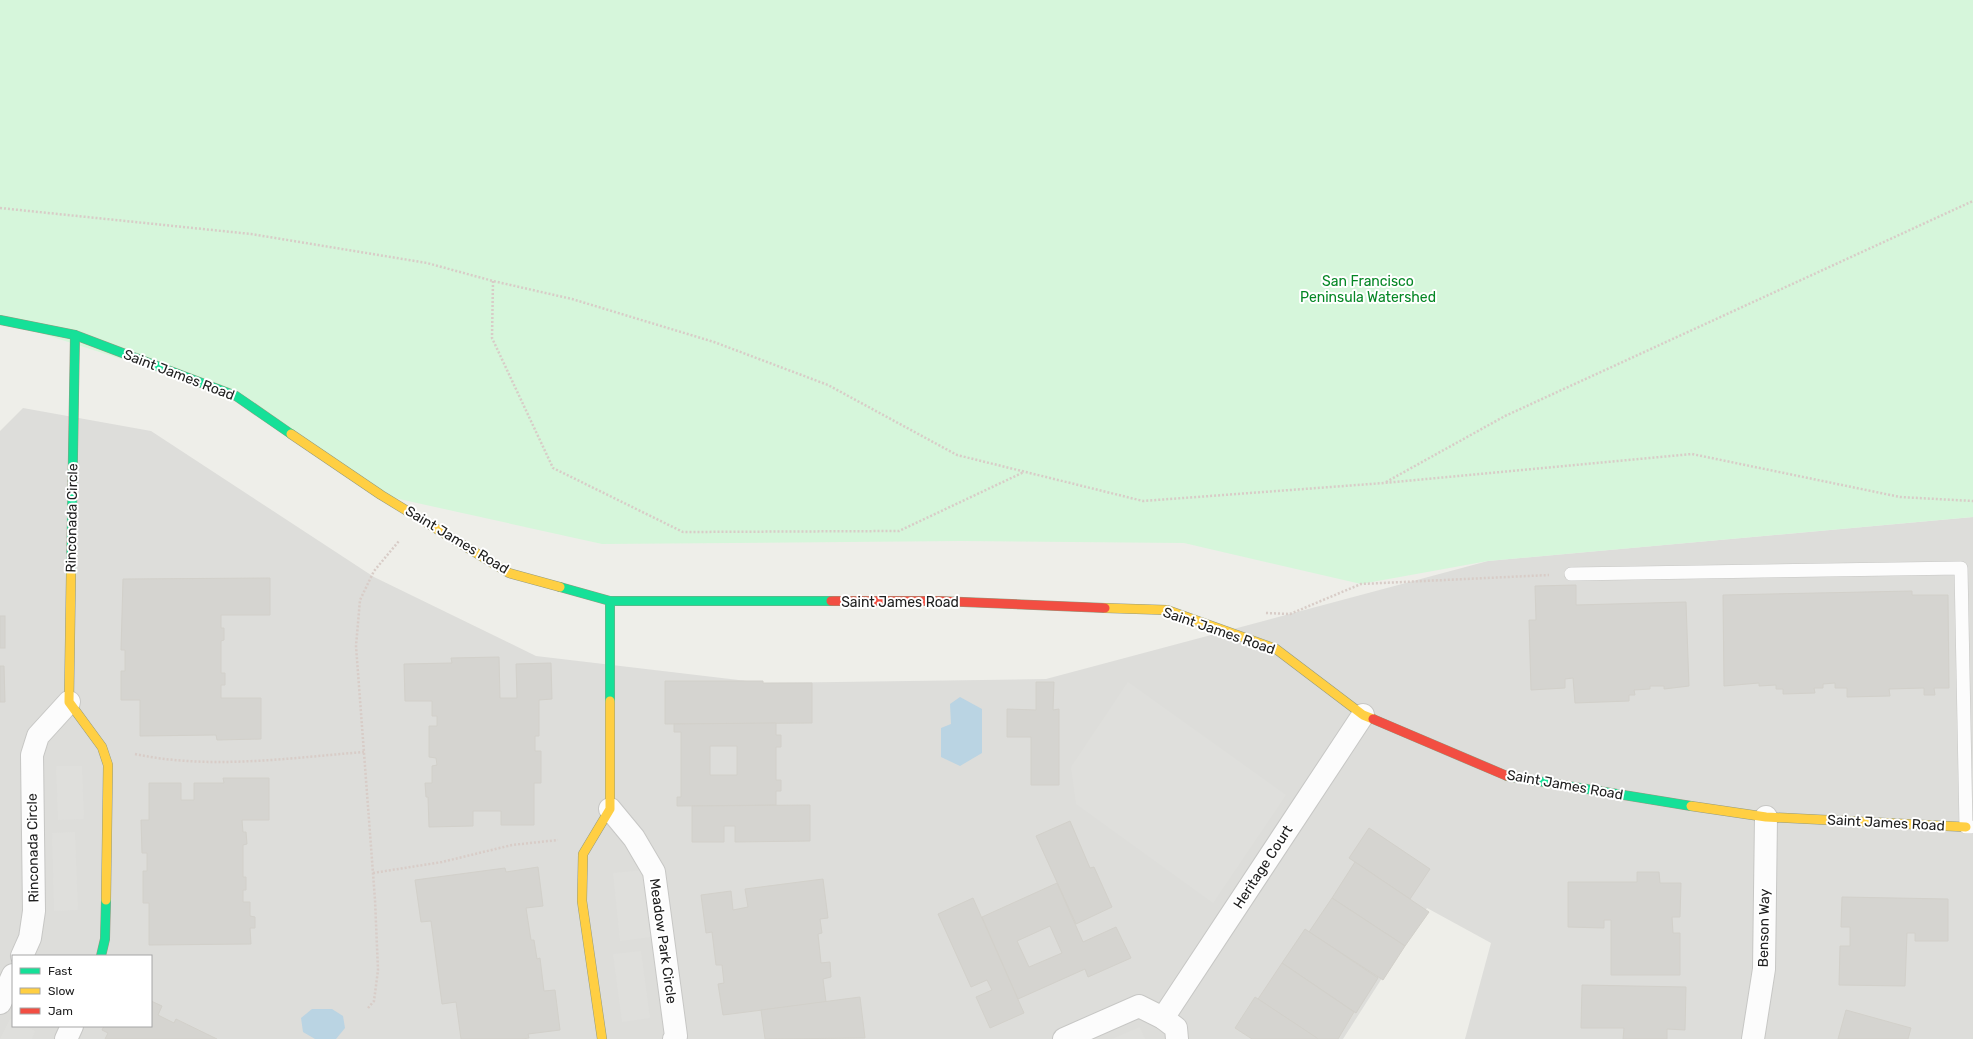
<svg xmlns="http://www.w3.org/2000/svg" width="1973" height="1039" font-family="Rubik,sans-serif">
	<style>
		.residential { fill: #ddddda; fill-rule: evenodd }
		.park { fill: #d6f6db }
		.parking { fill: #dfdfdc }
		.water { fill: #bad4e3 }
		.building { fill: #d5d4d0; stroke: #d2d0ca; fill-rule: evenodd }
		.lines { fill: none; stroke-linecap: round; stroke-linejoin: round }
		.lane-casing { stroke: #c7c7c5; stroke-width: 14 }
		.street-casing { stroke: #c7c7c5; stroke-width: 24 }
		.fast-casing { stroke: #939a7f; stroke-width: 10 }
		.slow-casing { stroke: #939a7f; stroke-width: 10 }
		.jam-casing { stroke: #939a7f; stroke-width: 10 }
		.path { stroke: #d8ccc7; stroke-width: 2.5; stroke-dasharray: 2 2; stroke-linecap: butt }
		.lane { stroke: #fcfcfc; stroke-width: 13 }
		.street { stroke: #fcfcfc; stroke-width: 22 }
		.fast { stroke: #16e098; stroke-width: 9 }
		.slow { stroke: #ffcf43; stroke-width: 9 }
		.jam { stroke: #f24e42; stroke-width: 9 }
		.labels { text-anchor: middle; dominant-baseline: central; stroke-width: 4; stroke-linejoin: round; paint-order: stroke }
		.park-label { font-size: 14px; fill: #058725; stroke: #fff }
		.street-label { font-size: 14px; fill: #202020; stroke: #fff }
	</style>
	<rect width="100%" height="100%" fill="#eeeee9"/>
	<path class="residential" d="M23,408L151,431L374,577L536,656L765,683L1046,679L1488,561L1973,517V1039H1465L1491,943L1427,908L1343,1039H0V431ZM13,956H151V1026H13Z"/>
	<polygon class="park" points="0,0 1973,0 1973,517 1488,561 1361,584 1184,543 960,541 602,544 381,495 236,396 0,320"/>
	<g class="parking">
		<polygon points="1128,682 1286,795 1213,903 1076,804 1071,767"/>
		<polygon points="56,766 82,766 84,819 58,820"/>
		<polygon points="75,832 78,910 54,911 52,833"/>
		<polygon points="644,870 651,937 620,941 613,873"/>
		<polygon points="641,951 650,1018 622,1022 613,954"/>
		<polygon points="10,1019 13,1020 13,1026 25,1026 35,1031 32,1039 0,1039"/>
		<polygon points="1140,1027 1145,1039 1112,1039"/>
	</g>
	<g class="water">
		<polygon points="960,697 982,709 982,753 960,766 941,757 941,728 951,724 950,704"/>
		<polygon points="312,1009 332,1009 343,1016 345,1028 336,1039 315,1039 303,1032 301,1018"/>
	</g>
	<g class="building">
		<polygon points="270,578 270,615 221,615 221,628 224,628 224,640 221,641 221,673 225,673 225,685 221,685 221,698 261,698 261,739 217,740 216,735 140,736 140,700 121,700 121,671 125,671 125,650 121,650 123,579"/>
		<polygon points="1576,585 1576,605 1686,602 1689,686 1664,689 1664,686 1650,686 1650,689 1634,690 1635,695 1629,695 1629,701 1575,703 1573,678 1565,679 1565,688 1531,690 1529,620 1536,620 1535,586"/>
		<polygon points="1912,591 1912,595 1948,595 1949,688 1934,688 1935,695 1924,695 1924,688 1889,689 1890,696 1847,697 1847,688 1835,688 1835,683 1823,684 1823,688 1814,688 1815,693 1783,694 1783,689 1776,689 1776,685 1759,686 1759,683 1724,686 1723,595"/>
		<rect x="0" y="616" width="5" height="32"/>
		<polygon points="499,657 500,698 517,698 516,664 551,663 552,699 539,700 539,736 535,736 535,751 541,751 541,783 534,783 534,825 501,825 501,811 473,811 473,826 429,827 428,797 426,797 425,783 432,783 432,766 437,765 436,758 429,757 429,726 437,726 437,716 432,716 432,701 405,701 404,664 452,663 451,658"/>
		<polygon points="0,666 4,666 5,702 0,702"/>
		<polygon points="665,681 763,681 763,683 812,683 812,723 665,724"/>
		<polygon points="1036,682 1054,682 1053,710 1059,709 1059,785 1031,785 1031,737 1007,737 1007,709 1036,710"/>
		<path d="M776,723V735H781V747H776V780H781V791H776V805L677,806V797H681V732H674V724ZM710,746H737V775H710Z"/>
		<polygon points="223,778 269,778 269,820 242,820 243,832 246,832 247,844 243,845 243,877 246,877 246,890 243,890 243,902 250,902 250,916 255,917 255,928 250,928 251,944 149,945 149,903 143,903 143,871 147,871 147,853 142,853 141,820 149,820 149,783 181,783 181,800 194,800 194,783 224,783"/>
		<polygon points="810,805 810,841 735,842 735,826 724,826 724,842 692,842 692,806"/>
		<polygon points="1070,821 1090,868 1094,867 1112,907 1076,924 1036,836"/>
		<polygon points="1369,828 1430,869 1410,899 1349,858"/>
		<polygon points="1355,862 1429,912 1405,946 1332,898"/>
		<polygon points="538,867 543,906 526,908 531,940 534,940 537,959 540,958 544,991 555,990 560,1030 528,1034 529,1038 522,1039 461,1039 456,1002 442,1004 431,921 421,922 415,880 505,868 506,872"/>
		<polygon points="1637,872 1659,872 1660,883 1681,883 1680,917 1672,917 1673,933 1680,933 1680,975 1611,975 1611,920 1604,920 1604,928 1568,927 1568,882 1637,882"/>
		<polygon points="823,879 828,918 820,919 822,933 818,934 821,963 830,962 831,977 823,979 826,1002 723,1015 718,984 724,983 722,965 716,965 712,932 706,933 701,895 731,891 733,910 748,907 745,889"/>
		<path d="M1057,883L1083,942L1116,927L1131,958L1088,977L1085,969L1018,999L982,917ZM1050,926L1062,953L1029,967L1017,941Z"/>
		<polygon points="1842,897 1948,899 1948,941 1915,941 1915,933 1907,933 1905,986 1839,985 1840,946 1850,946 1850,927 1841,927"/>
		<polygon points="973,898 1024,1013 990,1028 976,997 992,990 987,980 971,987 938,914"/>
		<polygon points="1332,898 1405,946 1383,980 1309,932"/>
		<polygon points="1305,929 1378,978 1356,1013 1282,963"/>
		<polygon points="1282,963 1354,1012 1338,1039 1318,1039 1258,999"/>
		<polygon points="1582,985 1686,987 1685,1030 1667,1029 1667,1039 1623,1039 1624,1028 1581,1028"/>
		<polygon points="860,997 865,1038 765,1039 761,1010"/>
		<polygon points="1255,997 1317,1038 1317,1039 1252,1039 1235,1028"/>
		<polygon points="151,1001 162,1006 158,1015 174,1023 176,1019 217,1039 105,1039 108,1033 102,1030 104,1026 151,1026"/>
		<polygon points="1846,1010 1911,1028 1908,1039 1838,1039"/>
	</g>
	<g class="lines">
		<g class="lane-casing">
			<polyline id="lane" points="1571,574 1961,568 1966,827 1971,827"/>
		</g>
		<g class="street-casing">
			<g id="street">
				<polyline points="610,809 634,838 654,872 676,1036 674,1039"/>
				<polyline points="22,956 30,938 34,911 32,755 38,736 69,702"/>
				<polyline points="0,1003 13,975"/>
				<polyline points="1163,1018 1363,715"/>
				<polyline points="66,1039 72,1026"/>
				<polyline points="1064,1039 1139,1006 1163,1018 1176,1028 1177,1039"/>
				<polyline points="1753,1039 1764,969 1766,817"/>
			</g>
		</g>
		<g class="fast-casing">
			<g id="fast">
				<polyline points="0,320 75,335 236,396 291,434"/>
				<polyline points="71,573 75,335"/>
				<polyline points="560,587 610,601 831,601"/>
				<polyline points="610,601 610,701"/>
				<polyline points="1507,776 1691,806"/>
				<polyline points="101,956 105,939 106,900"/>
			</g>
		</g>
		<g class="slow-casing">
			<g id="slow">
				<polyline points="291,434 381,495 509,573 560,587"/>
				<polyline points="71,573 69,702 102,747 108,765 106,900"/>
				<polyline points="1105,608 1167,610 1276,649 1363,715 1373,719"/>
				<polyline points="1691,806 1766,817 1966,827"/>
				<polyline points="602,1039 582,901 583,854 610,809 610,701"/>
			</g>
		</g>
		<g class="jam-casing">
			<g id="jam">
				<polyline points="831,601 939,601 1105,608"/>
				<polyline points="1373,719 1507,776"/>
			</g>
		</g>
		<g class="path">
			<polyline points="0,208 251,234 427,263 493,281 572,299 714,342 828,385 957,455 1143,501 1384,483 1692,454 1900,497 1973,501"/>
			<polyline points="493,281 492,338 553,468 683,532 899,531 1024,472"/>
			<polyline points="1386,482 1505,416 1973,201"/>
			<polyline points="1266,613 1290,614 1361,584 1549,575"/>
			<path d="M135,754C210,770 288,758 364,752"/>
			<polyline points="373,873 442,862 512,845 558,840"/>
			<polyline points="368,1008 374,1001 378,970 375,900 356,646 360,600 374,571 399,541"/>
		</g>
		<use href="#lane" class="lane"/>
		<use href="#street" class="street"/>
		<use href="#fast" class="fast"/>
		<use href="#slow" class="slow"/>
		<use href="#jam" class="jam"/>
	</g>
	<g class="labels">
		<g class="park-label">
			<text x="1368" y="281">San Francisco<tspan x="1368" dy="16">Peninsula Watershed</tspan></text>
		</g>
		<g class="street-label">
			<text transform="translate(179 375) rotate(21)">Saint James Road</text>
			<text transform="translate(72 518) rotate(-89)">Rinconada Circle</text>
			<text transform="translate(457 540) rotate(31)">Saint James Road</text>
			<text x="900" y="602">Saint James Road</text>
			<text transform="translate(1219 631) rotate(19)">Saint James Road</text>
			<text transform="translate(1565 785) rotate(10)">Saint James Road</text>
			<text transform="translate(1886 823) rotate(3)">Saint James Road</text>
			<text transform="translate(33 848) rotate(-91)">Rinconada Circle</text>
			<text transform="translate(1263 867) rotate(-57)">Heritage Court</text>
			<text transform="translate(1764 928) rotate(-89)">Benson Way</text>
			<text transform="translate(663 941) rotate(82)">Meadow Park Circle</text>
		</g>
	</g>
	<rect x="12" y="955" width="140" height="72" fill="#ffffff" stroke="#a6a6a6"/>
	<rect x="20" y="968" width="20" height="6" fill="#16e098" stroke="#a6a6a6"/>
	<text x="48" y="975" font-size="12" fill="#202020">Fast</text>
	<rect x="20" y="988" width="20" height="6" fill="#ffcf43" stroke="#a6a6a6"/>
	<text x="48" y="995" font-size="12" fill="#202020">Slow</text>
	<rect x="20" y="1008" width="20" height="6" fill="#f24e42" stroke="#a6a6a6"/>
	<text x="48" y="1015" font-size="12" fill="#202020">Jam</text>
</svg>
